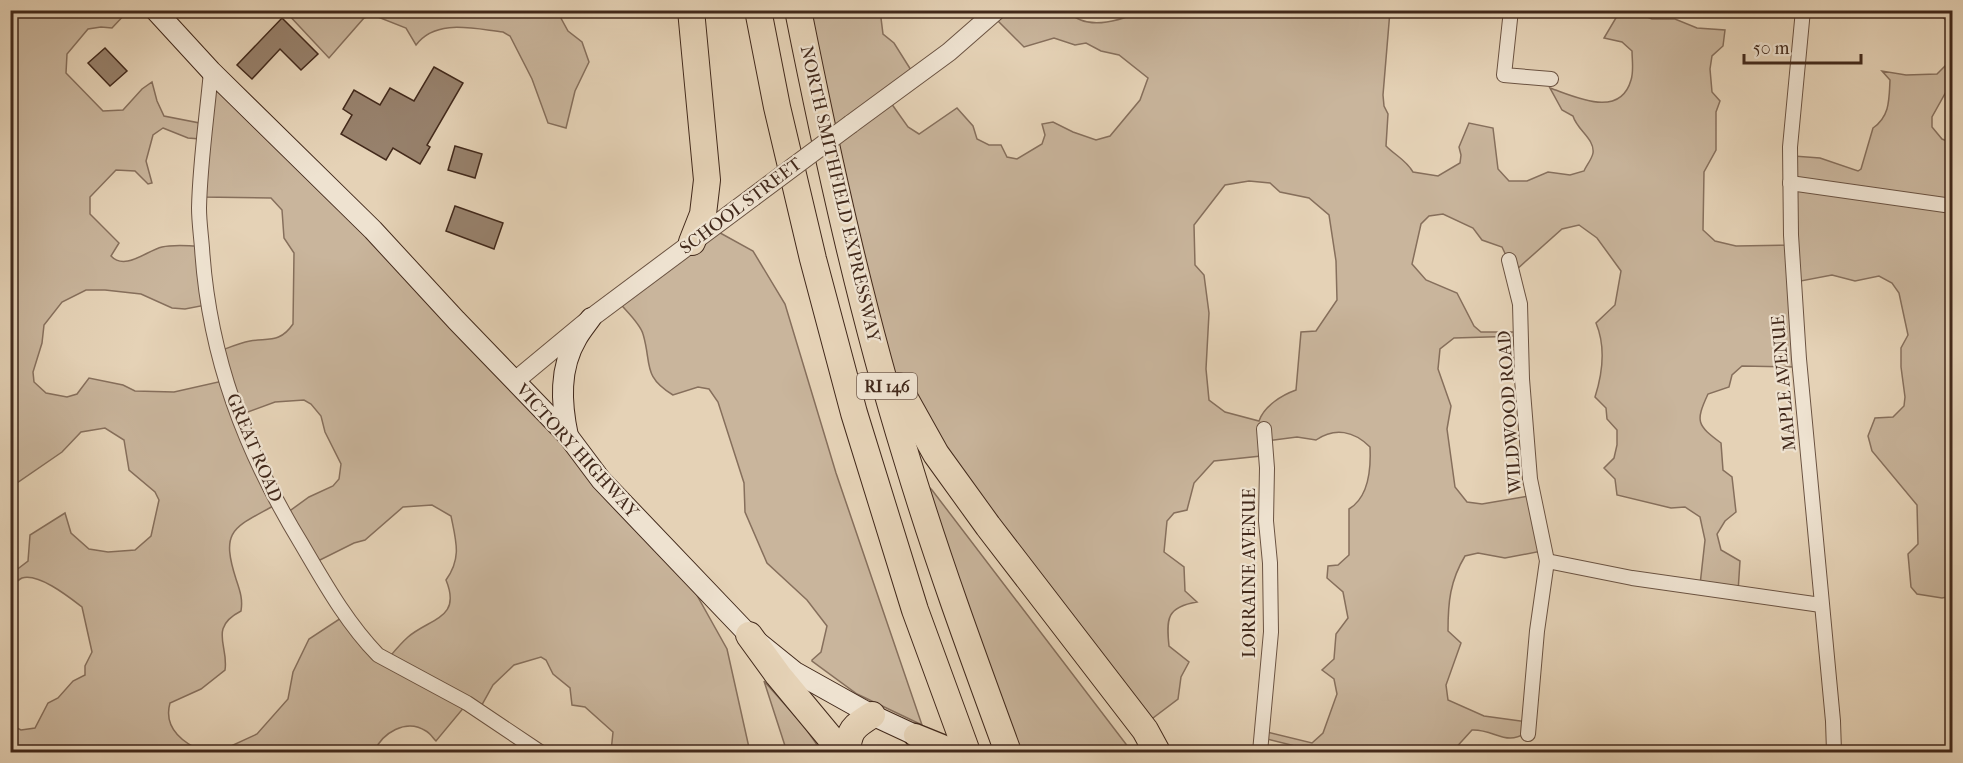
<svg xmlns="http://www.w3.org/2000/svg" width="1963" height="763" font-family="'IM FELL French Canon',serif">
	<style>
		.green { fill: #c9b59c; stroke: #866f5c; stroke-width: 1.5; fill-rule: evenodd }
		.building { fill: #97816c; stroke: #42291b; stroke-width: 1.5 }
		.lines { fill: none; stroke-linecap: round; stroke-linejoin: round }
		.minor-casing { stroke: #6b5342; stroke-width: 16 }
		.tertiary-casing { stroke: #6b5342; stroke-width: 20 }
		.secondary-casing { stroke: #42291b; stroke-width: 22 }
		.primary-casing { stroke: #42291b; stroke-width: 25 }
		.motorway-casing { stroke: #42291b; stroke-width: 28 }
		.minor { stroke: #eee2d0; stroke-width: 14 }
		.tertiary { stroke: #eee2d0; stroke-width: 18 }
		.secondary { stroke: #eee2d0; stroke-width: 20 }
		.primary { stroke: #e5d2b6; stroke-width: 22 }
		.motorway { stroke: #e5d2b6; stroke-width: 26 }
		.tertiary-bridge-casing { stroke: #6b5342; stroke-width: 20; stroke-linecap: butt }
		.tertiary-bridge { stroke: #eee2d0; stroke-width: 18 }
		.labels { text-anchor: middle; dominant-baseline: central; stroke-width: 4.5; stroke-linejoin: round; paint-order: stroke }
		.shield { fill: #eee2d0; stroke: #766051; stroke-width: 1.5 }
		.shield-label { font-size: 16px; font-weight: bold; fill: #42291b }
		.street-label { font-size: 18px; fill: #42291b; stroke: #eee2d0 }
	</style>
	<rect width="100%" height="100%" fill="#e5d2b6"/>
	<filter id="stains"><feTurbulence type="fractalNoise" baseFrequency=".00333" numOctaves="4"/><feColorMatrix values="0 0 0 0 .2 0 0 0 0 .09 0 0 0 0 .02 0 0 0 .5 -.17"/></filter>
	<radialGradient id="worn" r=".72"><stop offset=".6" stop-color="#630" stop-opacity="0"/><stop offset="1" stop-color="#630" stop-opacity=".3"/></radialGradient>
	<g class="green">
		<path d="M1144,10C1160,15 1171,19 1186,10L1390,11L1383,95L1384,106L1388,114L1386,146C1396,156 1406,160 1413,172L1438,176L1460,163L1461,155L1459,147L1469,123L1493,128L1498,169L1509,181H1527L1548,172L1570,175L1584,171C1586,166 1592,159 1593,153C1595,139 1577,130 1573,116L1562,110L1550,88C1576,97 1620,119 1631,80C1634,71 1632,60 1632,51L1622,42L1604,38L1620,11H1633L1652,19H1675L1697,28L1725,30L1723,46L1712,56L1710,69L1712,92L1720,101L1716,112V150L1704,172L1703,230L1715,241L1736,246L1789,245L1794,156L1820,158L1858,171L1861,169L1873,128C1890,116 1889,100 1890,80L1882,71L1906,75L1937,74L1947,64L1951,39L1947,21L1936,11H1952V81L1932,117V127L1942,139L1952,143V596L1942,598L1917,594L1911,587L1908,554L1918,544L1917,505L1872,451L1868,436L1875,418L1893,417L1904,406L1905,397L1901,367V348L1908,335L1899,293L1892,283L1879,276L1855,281L1832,275L1795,282L1799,367L1742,366L1732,375L1729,387L1708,394C1695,422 1697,425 1721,443L1723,470L1732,477L1736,512L1725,521L1717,534L1721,550L1740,561L1738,592L1700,585L1705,540L1700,517L1685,507L1671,508L1617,495L1615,479L1604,468L1614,458L1617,445V430L1607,419L1606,408L1595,397C1603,372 1606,347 1596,323L1615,305L1621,271L1597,238L1579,225L1562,229L1516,270L1512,268L1502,247L1482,240L1473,228L1443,214L1429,216L1421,224L1412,264L1426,280L1457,293L1474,326L1481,332H1518L1520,336L1454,338L1440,349L1438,369L1451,406L1447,429L1455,487L1467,502L1482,504L1529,496L1542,551L1505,558L1478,553L1465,556C1450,581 1448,602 1448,631L1461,643L1446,685L1448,700L1484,716L1527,722L1529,731C1505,748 1496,729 1472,730L1452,752H1319L1263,738V731L1312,743L1323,733L1337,694L1334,679L1322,670L1334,659L1336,634L1348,618L1343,592L1327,578L1328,566L1338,565L1349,555V509C1369,497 1371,467 1370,447C1354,431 1335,427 1316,440L1297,437L1266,441L1261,456L1214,461L1194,483L1187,510L1174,513L1167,521L1164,552L1184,567L1185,591L1197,602C1167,607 1166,618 1169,646L1189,662L1181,677L1178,699L1149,721L962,484L897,377L888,356L805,11H884L881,18L883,34L894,43L916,78L891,103L908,127L919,134L957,108L973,126L977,139L989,145H1001L1007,157L1017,159L1042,144L1045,135L1042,124L1053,122L1073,132L1096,140L1110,136L1140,100L1148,78L1119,55L1101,51L1086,43L1075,45L1054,38L1024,47L994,17L1000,11H1068C1086,32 1122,20 1144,10ZM1249,181L1270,183L1280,192L1309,198L1329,215L1336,261L1337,300L1316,331L1301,332L1296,390C1282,395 1264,406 1259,421L1225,412L1209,400L1206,369L1209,313L1204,275L1195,265L1194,225L1225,185Z"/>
		<path d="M11,11H128L112,28L101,27L88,29L67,54L66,73L103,111L123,110L142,89L152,82L157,101L164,116L205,124L214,69L676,558L727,649L750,752H611L613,732L585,707L572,705L570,688L553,674L546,660L541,657L514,665L493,685L479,710L465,706L436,741C433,738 430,733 426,731C406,718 382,733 374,752H218L257,734L288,699L293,672L309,639L341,618L386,661C393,653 400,644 408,637C430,618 462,619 446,580C462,558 456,541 451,516L432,505L403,507L365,540L354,543L312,564L284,515L309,497L333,486L339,479L341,464L325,432L321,416L311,404L304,400L275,402L237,416L275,505C234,528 220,529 236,579C240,591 243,599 241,611C208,628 229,646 225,670L201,689L170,703C163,728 183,743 204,752H11V725L21,730L35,728L48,703L58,698L73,681L85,675V666L92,652L82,607C69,597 39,573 22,578C18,580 14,584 11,587V574L28,561L30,535L65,513L71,533L89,549L108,552L135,550L151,536L159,500L155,492L129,470L124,440L105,428L81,432L62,452L11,487ZM163,128L188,138L200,139L201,197L271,198L282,210L284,238L294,253L293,324C280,343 269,338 250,341C239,343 228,348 217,352L223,381L174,392L135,391L123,385L89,378L77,394L67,397L46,393L34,382L33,372L42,343L44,325L62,302L86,290H105L141,294L172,308L185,309L206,305L200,246C188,246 174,244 162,247C146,251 125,271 111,256L119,243L90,214V197L116,170L135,171L148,184L152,183L146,161L153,135Z"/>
		<path d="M285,11H557L568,31L582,42L589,62L575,91L566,128L548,123L532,79L510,36L503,32C475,29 436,18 416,45L406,28L373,15L364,18L329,58Z"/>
		<path d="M713,229L753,251L785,304L836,473L922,725L857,694L812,661V660L821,652L827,626L807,600L767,563L745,512L744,483L718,402L709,389L698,387L673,395C642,376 652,364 643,334C640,323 625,310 617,300Z"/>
		<polygon points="924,482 932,490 1132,752 1010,752"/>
		<polygon points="764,681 804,726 822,752 787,752"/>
	</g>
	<g class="building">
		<polygon points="282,18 318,54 301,70 280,49 252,79 237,65"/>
		<polygon points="105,48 127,71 110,86 88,63"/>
		<polygon points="434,67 463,83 427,145 430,147 420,164 393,148 386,160 341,134 352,115 343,109 354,90 380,105 390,88 414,101"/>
		<polygon points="455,146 482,154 475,178 448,170"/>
		<polygon points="455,206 503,223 494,249 446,231"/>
	</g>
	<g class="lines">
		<g class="minor-casing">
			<g id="minor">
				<polyline points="1511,10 1504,75 1551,79"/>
				<polyline points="1803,10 1790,147 1791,235 1799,359 1833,721 1834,752"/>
				<path d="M211,71C207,116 200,162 199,208C199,221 201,235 202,248C209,357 245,451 301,543C324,582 346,622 378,655L467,703L540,752"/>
				<polyline points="1790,183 1952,206"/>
				<polyline points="1509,260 1520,304 1522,379 1530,479 1547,561 1537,631 1528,734"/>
				<polyline points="1547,561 1632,578 1821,605"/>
				<polyline points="1260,752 1271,632 1270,563 1266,521 1267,468 1264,429"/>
			</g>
		</g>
		<g class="tertiary-casing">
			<g id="tertiary">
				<polyline points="851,124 949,52 997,10"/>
				<polyline points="515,381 591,318 753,197"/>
			</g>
		</g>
		<g class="secondary-casing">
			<g id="secondary">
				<polyline points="155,10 211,71 373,230 456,320 568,436 601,480 749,635 795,672 872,715 915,735"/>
				<path d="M568,436C561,403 559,368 577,338C581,331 586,325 591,318"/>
			</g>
		</g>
		<g class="primary-casing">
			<polyline id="primary" points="915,735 957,752"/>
		</g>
		<g class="motorway-casing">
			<g id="motorway">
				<polyline points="691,10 707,180 703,214 692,242"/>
				<polyline points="758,10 777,107 813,259 854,413 915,610 967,752"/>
				<path d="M798,10C828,160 861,310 906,456C936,556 972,654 1008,752"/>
				<polyline points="898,386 936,454 988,526 1145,730 1157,752"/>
				<polyline points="749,635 778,675 842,752"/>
				<path d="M847,752C849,730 853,727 872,715"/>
			</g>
		</g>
		<use href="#minor" class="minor"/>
		<use href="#tertiary" class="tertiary"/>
		<use href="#secondary" class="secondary"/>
		<use href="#primary" class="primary"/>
		<use href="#motorway" class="motorway"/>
		<g class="tertiary-bridge-casing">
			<polyline id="tertiary-bridge" points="753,197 851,124"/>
		</g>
		<use href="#tertiary-bridge" class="tertiary-bridge"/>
	</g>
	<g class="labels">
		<rect class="shield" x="857" y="373" width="60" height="26" rx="4.5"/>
		<g class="shield-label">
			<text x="887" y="386">RI 146</text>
		</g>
		<g class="street-label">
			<text transform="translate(840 194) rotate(77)">NORTH SMITHFIELD EXPRESSWAY</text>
			<text transform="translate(741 206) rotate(-37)">SCHOOL STREET</text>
			<text transform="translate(1784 383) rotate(-95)">MAPLE AVENUE</text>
			<text transform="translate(1510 412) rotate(-94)">WILDWOOD ROAD</text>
			<text transform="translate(254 448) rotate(67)">GREAT ROAD</text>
			<text transform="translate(577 451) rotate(48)">VICTORY HIGHWAY</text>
			<text transform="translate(1249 573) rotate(-90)">LORRAINE AVENUE</text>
		</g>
	</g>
	<rect width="1963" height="763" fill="none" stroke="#e5d2b6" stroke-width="36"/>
	<rect x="12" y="12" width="1939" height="739" fill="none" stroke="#42291b" stroke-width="3"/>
	<rect x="18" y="18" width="1927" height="727" fill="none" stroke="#42291b" stroke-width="1.5"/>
	<path d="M1744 54v9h117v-9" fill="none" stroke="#42291b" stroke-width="3"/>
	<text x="1753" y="54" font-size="18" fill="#42291b" stroke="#eee2d0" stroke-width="4.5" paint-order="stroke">50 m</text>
	<rect width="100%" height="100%" filter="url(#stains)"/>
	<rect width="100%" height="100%" fill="url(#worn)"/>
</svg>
